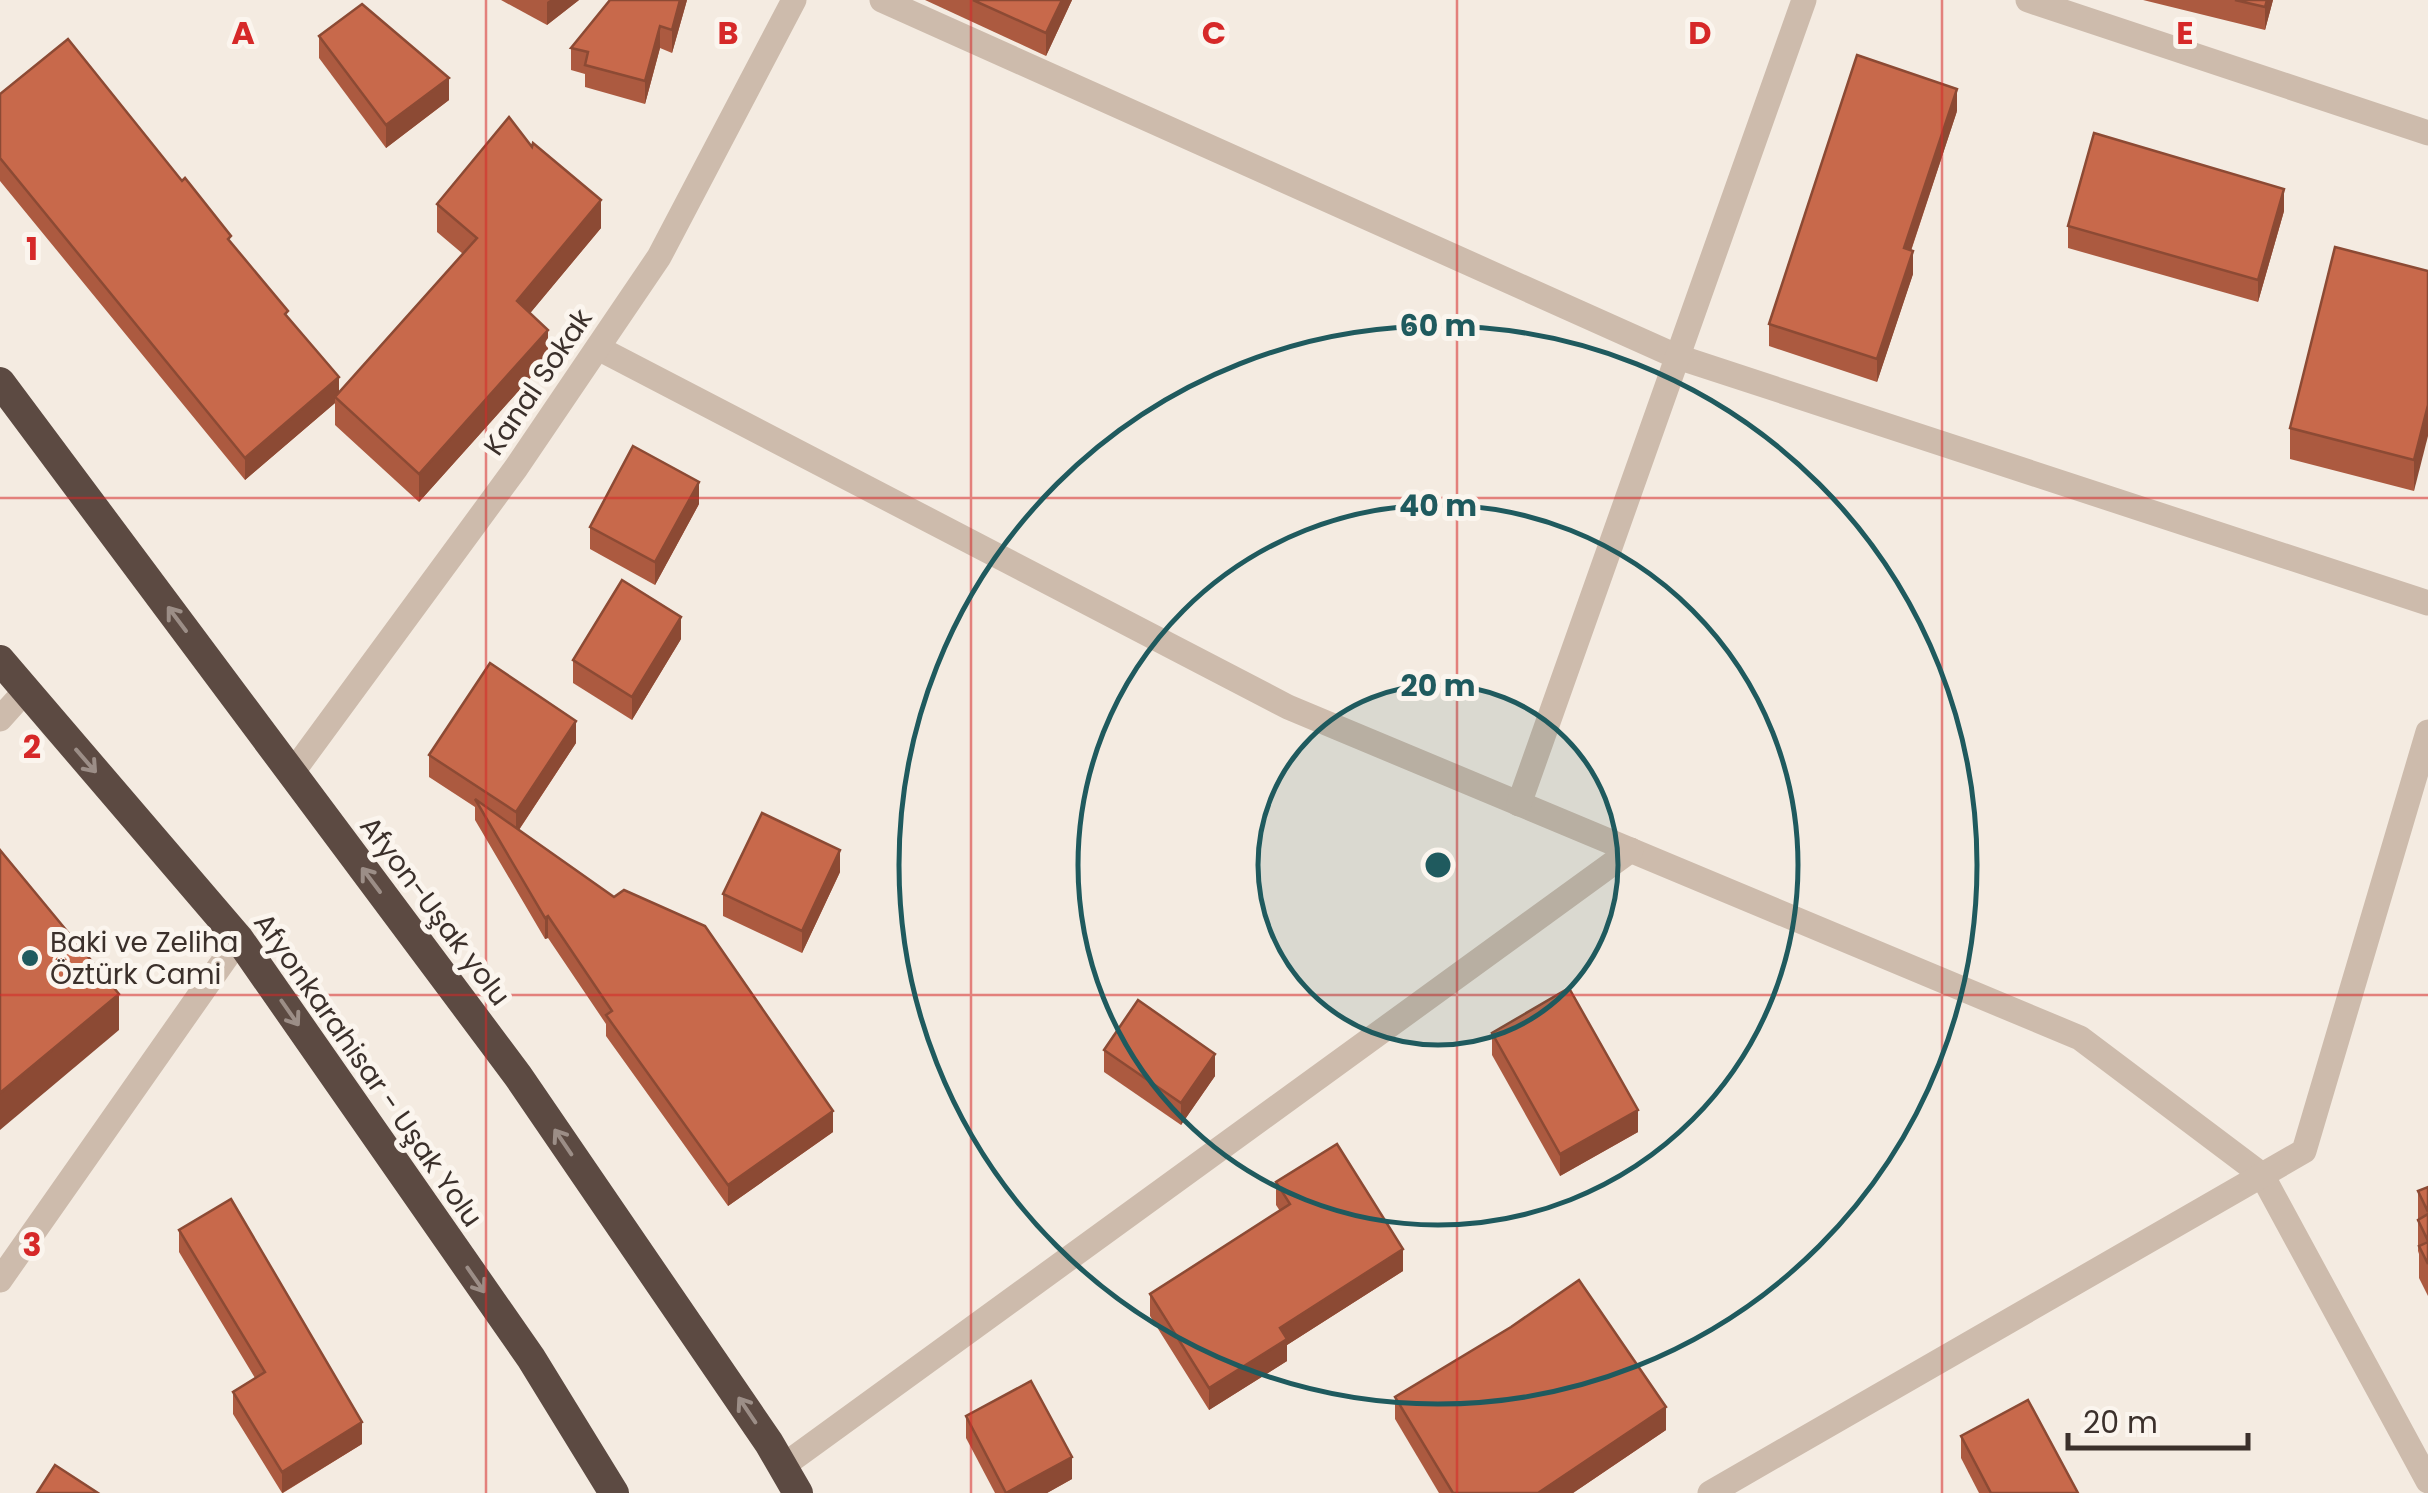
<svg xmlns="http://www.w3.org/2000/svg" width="2428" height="1493" font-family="Poppins,sans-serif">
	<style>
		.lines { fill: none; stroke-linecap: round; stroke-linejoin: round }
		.street { stroke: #cdbbac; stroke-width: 25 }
		.highway { stroke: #5c4a42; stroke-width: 30 }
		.wall { fill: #ac5a40 }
		.shaded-wall { fill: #8c4a34 }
		.building { fill: #c8694b; stroke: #8c4a34; stroke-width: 2.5 }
		.oneway { stroke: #9c8e87 }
		.grid { fill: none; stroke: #d62828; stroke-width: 2.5; stroke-opacity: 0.55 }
		.ring { fill: none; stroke: #1f5a5e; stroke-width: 5 }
		.poi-dot { fill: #1f5a5e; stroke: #fbf5ee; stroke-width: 4 }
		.labels { text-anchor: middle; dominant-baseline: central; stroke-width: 10; stroke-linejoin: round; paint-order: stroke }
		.street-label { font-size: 28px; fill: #3b302b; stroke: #fbf5ee }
		.poi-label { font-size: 28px; fill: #3b302b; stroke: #fbf5ee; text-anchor: start }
		.grid-label { font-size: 32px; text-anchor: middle; font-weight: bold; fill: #d62828; stroke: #fbf5ee; stroke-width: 10; stroke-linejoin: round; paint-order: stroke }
		.centre { fill: #1f5a5e; stroke: #fbf5ee; stroke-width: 5 }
		.ring-label { font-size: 30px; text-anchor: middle; font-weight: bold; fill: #1f5a5e; stroke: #fbf5ee; stroke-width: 10; stroke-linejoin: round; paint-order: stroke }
	</style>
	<rect width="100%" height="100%" fill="#f4ebe1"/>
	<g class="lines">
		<g class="street">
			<polyline points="882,0 1678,357 2428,603"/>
			<polyline points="2028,0 2428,133"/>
			<polyline points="598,348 1288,707 2080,1038 2262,1175 2428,1481"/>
			<polyline points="0,719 26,690"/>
			<polyline points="292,773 516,468 659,257 794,0"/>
			<polyline points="1519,804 1804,0"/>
			<polyline points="0,1280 239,939"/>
			<polyline points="783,1466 1631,850"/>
			<polyline points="1710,1493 2304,1151 2428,732"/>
		</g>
		<g class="highway">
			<polyline points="0,382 518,1076 769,1443 798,1493"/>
			<polyline points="0,660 239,939 531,1358 614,1493"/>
		</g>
	</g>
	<g class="wall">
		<polygon points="501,0 579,0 547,25"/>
		<polygon points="687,0 672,53 660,48 645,104 585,87 585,74 571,70 571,48"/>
		<polygon points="925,0 1072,0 1046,56"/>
		<polygon points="2143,0 2273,0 2265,30"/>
		<polygon points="319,36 449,100 386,148 319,58"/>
		<polygon points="0,94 231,242 288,317 339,393 463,254 437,232 437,204 532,147 601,228 530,313 548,358 419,502 335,425 335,403 245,480 0,181"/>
		<polygon points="1957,111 1911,251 1913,274 1877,382 1769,346 1769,324"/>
		<polygon points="2284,211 2258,302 2068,248 2068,226"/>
		<polygon points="2428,271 2414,491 2290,459 2290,428"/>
		<polygon points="699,504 655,585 590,549 590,527"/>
		<polygon points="681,639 632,720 573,683 573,660"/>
		<polygon points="576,743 519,830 833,1132 728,1206 606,1036 606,1024 548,938 545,939 475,820 475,807 429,777 429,755"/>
		<polygon points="840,872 802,953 723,916 723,894"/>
		<polygon points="1492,1033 1638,1132 1560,1176 1492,1055"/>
		<polygon points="1104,1050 1215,1076 1181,1125 1104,1072"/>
		<polygon points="1276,1182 1403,1271 1287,1345 1287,1361 1209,1410 1150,1316 1150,1294 1280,1211 1276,1205"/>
		<polygon points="2428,1187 2428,1296 2419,1278 2419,1254 2418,1251 2418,1191"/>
		<polygon points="179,1230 362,1444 283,1493 282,1493 233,1414 233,1392 255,1378 179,1252"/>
		<polygon points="1395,1397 1666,1430 1573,1493 1439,1493 1395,1419"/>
		<polygon points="966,1416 1072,1479 1047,1493 995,1493 966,1438"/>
		<polygon points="1961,1436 2078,1493 1979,1493 1961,1458"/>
	</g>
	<g class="shaded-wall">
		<polygon points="550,0 579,0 547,25 547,2"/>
		<polygon points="680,0 687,0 672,53 672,30"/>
		<polygon points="1062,0 1072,0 1046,56 1046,33"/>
		<polygon points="2267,0 2273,0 2265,30 2265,7"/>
		<polygon points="660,26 660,48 645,104 645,81"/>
		<polygon points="449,78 449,100 386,148 386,125"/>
		<polygon points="1957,89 1957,111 1904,271 1904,248"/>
		<polygon points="2284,189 2284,211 2258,302 2258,280"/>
		<polygon points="601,200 601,228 517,329 517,301"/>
		<polygon points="1913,251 1913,274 1877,382 1877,359"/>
		<polygon points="548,330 548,358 419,502 419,474"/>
		<polygon points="339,377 339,399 335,397 335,403 245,480 245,458"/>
		<polygon points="2428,405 2428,436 2414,491 2414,460"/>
		<polygon points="699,482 699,504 655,585 655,562"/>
		<polygon points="681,617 681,639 632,720 632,697"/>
		<polygon points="576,721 576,743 516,834 516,812"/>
		<polygon points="840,850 840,872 802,953 802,931"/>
		<polygon points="548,916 548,938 545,939 545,918"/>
		<polygon points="119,994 119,1030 0,1130 0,1093"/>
		<polygon points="1215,1054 1215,1076 1181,1125 1181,1103"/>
		<polygon points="1638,1110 1638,1132 1560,1176 1560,1154"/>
		<polygon points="833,1111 833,1132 728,1206 728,1185"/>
		<polygon points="1403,1249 1403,1271 1287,1345 1287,1361 1209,1410 1209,1388 1280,1328"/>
		<polygon points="1666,1407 1666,1430 1573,1493 1538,1493"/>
		<polygon points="362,1422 362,1444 282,1493 282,1472"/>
		<polygon points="1072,1457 1072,1479 1047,1493 1006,1493"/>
	</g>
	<g class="building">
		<polygon points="610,0 680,0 672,30 660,26 645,81 585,65 588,52 571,48"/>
		<polygon points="973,0 1062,0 1046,33"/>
		<polygon points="2235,0 2267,0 2265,7"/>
		<polygon points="362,4 449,78 386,125 319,36"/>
		<polygon points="68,39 182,181 185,178 231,236 228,239 288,311 285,314 339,377 245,458 0,158 0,94"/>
		<polygon points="1857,55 1957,89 1904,248 1913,251 1877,359 1769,324"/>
		<polygon points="509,117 532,147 533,143 601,200 517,301 548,330 419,474 335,397 477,238 437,204"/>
		<polygon points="2094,133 2284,189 2258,280 2068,226"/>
		<polygon points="2335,247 2428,271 2428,405 2414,460 2290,428"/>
		<polygon points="633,446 699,482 655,562 590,527"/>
		<polygon points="622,580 681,617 632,697 573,660"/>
		<polygon points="490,663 576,721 516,812 429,755"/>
		<polygon points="475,799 614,897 624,890 705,926 833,1111 728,1185 606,1015 612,1011 548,916 545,918"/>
		<polygon points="762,813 840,850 802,931 723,894"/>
		<polygon points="0,850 119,994 0,1093"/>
		<polygon points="1569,988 1638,1110 1560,1154 1492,1033"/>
		<polygon points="1138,1000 1215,1054 1181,1103 1104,1050"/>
		<polygon points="1337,1144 1403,1249 1280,1328 1287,1339 1209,1388 1150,1294 1290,1204 1276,1182"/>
		<polygon points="2428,1187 2428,1212 2418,1191"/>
		<polygon points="231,1199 362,1422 282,1472 233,1392 265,1372 179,1230"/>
		<polygon points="2428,1214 2428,1241 2418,1220"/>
		<polygon points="2428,1242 2428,1264 2419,1246"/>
		<polygon points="1579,1280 1666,1407 1538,1493 1453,1493 1395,1397 1511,1327"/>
		<polygon points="1031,1381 1072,1457 1006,1493 966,1416"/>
		<polygon points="2028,1400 2078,1493 1991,1493 1961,1436"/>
		<polygon points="55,1465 98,1493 37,1493"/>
	</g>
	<defs><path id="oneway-shaft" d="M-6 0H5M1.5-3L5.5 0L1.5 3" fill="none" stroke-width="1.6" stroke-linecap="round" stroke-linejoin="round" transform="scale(2.5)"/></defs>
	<g class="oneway">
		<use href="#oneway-shaft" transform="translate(177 619) rotate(-127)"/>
		<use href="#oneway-shaft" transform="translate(86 761) rotate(49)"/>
		<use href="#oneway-shaft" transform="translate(371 880) rotate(-127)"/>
		<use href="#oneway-shaft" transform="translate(290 1013) rotate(55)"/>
		<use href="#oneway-shaft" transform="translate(563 1142) rotate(-124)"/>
		<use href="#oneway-shaft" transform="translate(476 1280) rotate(55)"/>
		<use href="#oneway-shaft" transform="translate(747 1410) rotate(-124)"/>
	</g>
	<path class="grid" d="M486,0V1493M971,0V1493M1457,0V1493M1942,0V1493M0,498H2428M0,995H2428"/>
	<circle cx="1438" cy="865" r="180" fill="#1f5a5e" fill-opacity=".12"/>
	<g class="ring">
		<circle cx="1438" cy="865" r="180"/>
		<circle cx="1438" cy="865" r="360"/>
		<circle cx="1438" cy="865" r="539"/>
	</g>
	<circle class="poi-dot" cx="30" cy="958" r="10"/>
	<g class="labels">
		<g class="street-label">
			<text transform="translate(538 382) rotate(-56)">Kanal Sokak</text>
			<text transform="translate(435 911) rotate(53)">Afyon-Uşak yolu</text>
			<text transform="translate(368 1070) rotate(55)">Afyonkarahisar - Uşak Yolu</text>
		</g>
		<g class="poi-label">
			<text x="50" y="942">Baki ve Zeliha<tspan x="50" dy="32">Öztürk Cami</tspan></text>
		</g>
	</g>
	<g class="grid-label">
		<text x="243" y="44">A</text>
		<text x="728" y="44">B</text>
		<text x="1214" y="44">C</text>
		<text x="1700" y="44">D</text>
		<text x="2185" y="44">E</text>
		<text x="32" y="260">1</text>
		<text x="32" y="758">2</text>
		<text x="32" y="1256">3</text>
	</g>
	<circle cx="1438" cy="865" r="15" class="centre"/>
	<g class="ring-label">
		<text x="1438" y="336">60 m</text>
		<text x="1438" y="516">40 m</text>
		<text x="1438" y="696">20 m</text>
	</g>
	<path d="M2068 1433v15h180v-15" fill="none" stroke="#3b302b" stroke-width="5"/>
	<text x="2083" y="1433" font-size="30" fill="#3b302b" stroke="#fbf5ee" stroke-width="8" paint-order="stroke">20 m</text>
</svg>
